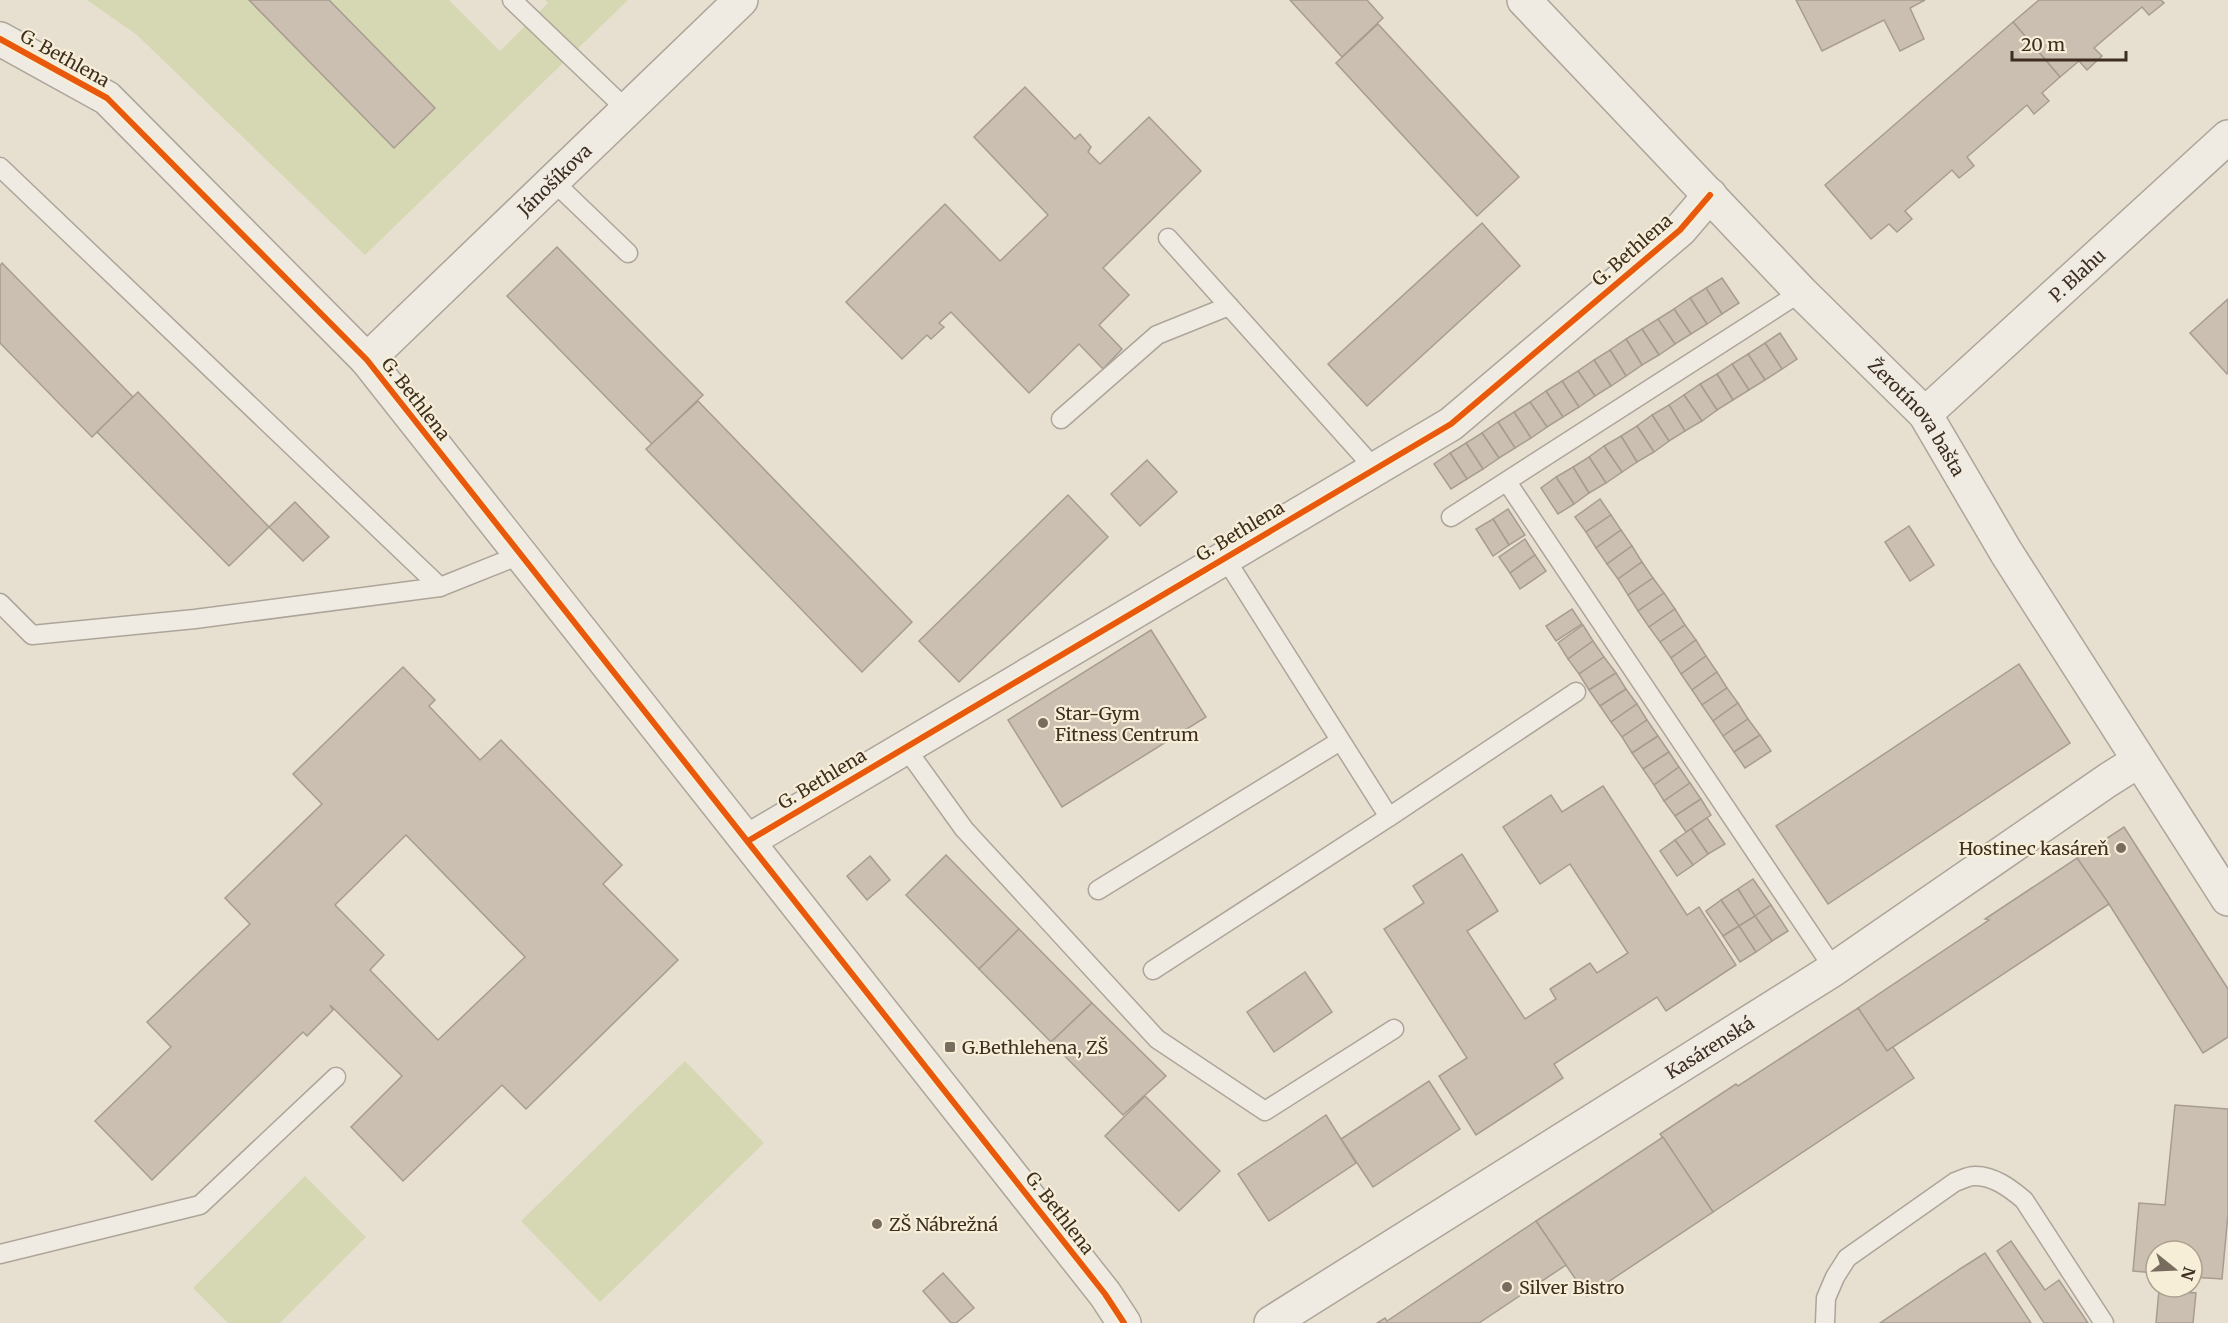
<svg xmlns="http://www.w3.org/2000/svg" width="2228" height="1323" font-family="Merriweather,serif">
	<style>
		.green { fill: #d6d7b3 }
		.building { fill: #cbbfb2; stroke: #a89c90; stroke-width: 1.5; fill-rule: evenodd }
		.lines { fill: none; stroke-linecap: round; stroke-linejoin: round }
		.service-casing { stroke: #ada599; stroke-width: 21 }
		.minor-casing { stroke: #ada599; stroke-width: 36 }
		.service { stroke: #efebe3; stroke-width: 18 }
		.minor { stroke: #efebe3; stroke-width: 33 }
		.cycleway-casing { stroke: #f7eed8; stroke-width: 10 }
		.cycleway { stroke: #e8590c; stroke-width: 6 }
		.poi-dot { fill: #786c5e; stroke: #f7eed8; stroke-width: 2 }
		.labels { text-anchor: middle; dominant-baseline: central; stroke-width: 4.5; stroke-linejoin: round; paint-order: stroke }
		.street-label { font-size: 18px; fill: #3d2e20; stroke: #f7eed8 }
		.poi-label { font-size: 18px; fill: #3d2e20; stroke: #f7eed8; text-anchor: start }
	</style>
	<rect width="100%" height="100%" fill="#e7e0d1"/>
	<g class="green">
		<polygon points="87,0 449,0 500,51 548,3 545,0 628,0 365,255 137,35"/>
		<polygon points="685,1061 764,1143 600,1302 521,1221"/>
		<polygon points="305,1176 366,1237 280,1323 228,1323 193,1288"/>
	</g>
	<g class="building">
		<polygon points="249,0 329,0 435,108 394,148"/>
		<polygon points="1290,0 1367,0 1383,18 1342,57"/>
		<polygon points="1796,0 1925,0 1910,8 1924,39 1900,51 1884,20 1822,51"/>
		<polygon points="2039,0 2161,0 2164,3 2149,15 2142,7 2094,48 2102,56 2087,70 2079,61 2060,77 2013,22"/>
		<polygon points="2013,22 2060,77 2042,93 2049,101 2034,114 2027,105 1967,157 1974,166 1959,178 1952,170 1905,211 1912,219 1897,232 1889,224 1871,239 1825,185"/>
		<polygon points="1378,24 1519,177 1477,216 1336,63"/>
		<polygon points="1025,87 1075,139 1080,134 1091,147 1088,152 1100,164 1149,117 1201,171 1103,268 1129,295 1099,325 1122,349 1103,369 1079,344 1029,393 951,312 939,323 944,327 931,339 927,335 902,359 846,302 945,204 1000,261 1048,215 974,137"/>
		<polygon points="1482,223 1520,266 1367,406 1328,364"/>
		<polygon points="557,247 703,395 652,444 507,296"/>
		<polygon points="2,263 133,397 92,437 0,343 0,266"/>
		<polygon points="1722,278 1739,303 1722,314 1706,288"/>
		<polygon points="1706,288 1722,314 1707,324 1690,298"/>
		<polygon points="1690,298 1707,324 1691,334 1674,309"/>
		<polygon points="2228,299 2228,373 2227,374 2190,333"/>
		<polygon points="1674,309 1691,334 1675,344 1658,319"/>
		<polygon points="1658,319 1675,344 1659,355 1642,329"/>
		<polygon points="1642,329 1659,355 1642,365 1626,339"/>
		<polygon points="1780,333 1797,359 1782,369 1765,343"/>
		<polygon points="1626,339 1642,365 1626,376 1610,350"/>
		<polygon points="1765,343 1782,369 1765,380 1748,354"/>
		<polygon points="1610,350 1626,376 1611,386 1594,360"/>
		<polygon points="1748,354 1765,380 1749,390 1732,364"/>
		<polygon points="1594,360 1611,386 1595,396 1578,371"/>
		<polygon points="1732,364 1749,390 1733,400 1717,374"/>
		<polygon points="1578,371 1595,396 1579,407 1562,381"/>
		<polygon points="1717,374 1733,400 1717,410 1700,384"/>
		<polygon points="1562,381 1579,407 1563,417 1546,391"/>
		<polygon points="1700,384 1717,410 1702,421 1684,395"/>
		<polygon points="1546,391 1563,417 1547,427 1530,402"/>
		<polygon points="138,392 269,527 229,566 97,432"/>
		<polygon points="1684,395 1702,421 1685,431 1669,405"/>
		<polygon points="698,401 912,622 862,672 646,449"/>
		<polygon points="1530,402 1547,427 1531,438 1514,412"/>
		<polygon points="1669,405 1685,431 1669,441 1652,415"/>
		<polygon points="1514,412 1531,438 1515,448 1498,422"/>
		<polygon points="1652,415 1669,441 1654,452 1637,426"/>
		<polygon points="1498,422 1515,448 1499,458 1482,433"/>
		<polygon points="1637,426 1654,452 1637,462 1621,436"/>
		<polygon points="1482,433 1499,458 1483,469 1466,443"/>
		<polygon points="1621,436 1637,462 1622,472 1604,446"/>
		<polygon points="1466,443 1483,469 1467,479 1450,453"/>
		<polygon points="1604,446 1622,472 1606,483 1589,457"/>
		<polygon points="1450,453 1467,479 1451,489 1434,464"/>
		<polygon points="1589,457 1606,483 1589,493 1573,467"/>
		<polygon points="1147,460 1177,492 1140,526 1111,494"/>
		<polygon points="1573,467 1589,493 1574,504 1556,477"/>
		<polygon points="1556,477 1574,504 1558,514 1541,488"/>
		<polygon points="1068,495 1108,537 959,682 919,641"/>
		<polygon points="1600,499 1611,515 1586,532 1575,517"/>
		<polygon points="295,502 329,537 303,561 269,527"/>
		<polygon points="1508,509 1525,535 1509,545 1493,519"/>
		<polygon points="1611,515 1621,530 1596,548 1586,532"/>
		<polygon points="1493,519 1509,545 1493,556 1476,529"/>
		<polygon points="1909,526 1934,565 1910,581 1885,542"/>
		<polygon points="1621,530 1632,546 1607,564 1596,548"/>
		<polygon points="1525,539 1535,555 1510,573 1499,557"/>
		<polygon points="1632,546 1642,562 1618,579 1607,564"/>
		<polygon points="1535,555 1546,571 1520,589 1510,573"/>
		<polygon points="1642,562 1653,578 1628,595 1618,579"/>
		<polygon points="1653,578 1664,593 1638,611 1628,595"/>
		<polygon points="1664,593 1675,609 1649,627 1638,611"/>
		<polygon points="1572,609 1582,624 1556,641 1546,626"/>
		<polygon points="1675,609 1685,625 1660,642 1649,627"/>
		<polygon points="1583,625 1593,641 1568,659 1558,643"/>
		<polygon points="1685,625 1696,640 1671,658 1660,642"/>
		<polygon points="1151,630 1206,717 1062,807 1008,720"/>
		<polygon points="1696,640 1706,656 1681,674 1671,658"/>
		<polygon points="1593,641 1604,657 1579,674 1568,659"/>
		<polygon points="1706,656 1717,672 1692,690 1681,674"/>
		<polygon points="1604,657 1616,673 1589,690 1579,674"/>
		<polygon points="2019,664 2070,743 1828,904 1776,826"/>
		<path d="M403,667L435,700L429,706L480,760L501,740L622,865L603,884L678,960L526,1109L502,1085L403,1181L351,1127L402,1076L330,1005L333,1010L307,1036L303,1032L152,1180L95,1121L171,1047L147,1022L250,924L225,898L322,804L293,774ZM406,835L525,957L438,1040L370,970L384,955L335,905Z"/>
		<polygon points="1717,672 1727,688 1702,705 1692,690"/>
		<polygon points="1616,673 1626,689 1600,706 1589,690"/>
		<polygon points="1727,688 1738,703 1713,721 1702,705"/>
		<polygon points="1626,689 1637,704 1611,722 1600,706"/>
		<polygon points="1738,703 1748,719 1723,736 1713,721"/>
		<polygon points="1637,704 1647,720 1622,737 1611,722"/>
		<polygon points="1748,719 1760,735 1734,752 1723,736"/>
		<polygon points="1647,720 1658,736 1632,753 1622,737"/>
		<polygon points="1760,735 1771,751 1745,768 1734,752"/>
		<polygon points="1658,736 1669,752 1643,769 1632,753"/>
		<polygon points="1669,752 1679,767 1654,785 1643,769"/>
		<polygon points="1679,767 1690,783 1664,801 1654,785"/>
		<polygon points="1690,783 1701,799 1675,816 1664,801"/>
		<polygon points="1603,786 1687,915 1699,907 1736,965 1666,1011 1657,997 1554,1064 1563,1078 1476,1135 1439,1076 1467,1058 1384,929 1424,903 1413,886 1462,854 1498,911 1467,931 1525,1019 1556,999 1550,989 1590,963 1597,973 1628,953 1570,864 1540,884 1503,827 1551,795 1562,812"/>
		<polygon points="1701,799 1711,815 1686,832 1675,816"/>
		<polygon points="1707,818 1725,844 1708,854 1691,829"/>
		<polygon points="2124,827 2228,989 2228,1037 2203,1053 2109,904 2077,858"/>
		<polygon points="1691,829 1708,854 1693,865 1675,840"/>
		<polygon points="1675,840 1693,865 1677,876 1660,851"/>
		<polygon points="946,855 1019,929 979,969 906,895"/>
		<polygon points="870,856 890,880 867,900 847,876"/>
		<polygon points="2077,858 2109,904 1887,1051 1858,1008 1989,920 1985,919"/>
		<polygon points="1753,879 1771,905 1755,916 1738,889"/>
		<polygon points="1738,889 1755,916 1739,926 1721,900"/>
		<polygon points="1721,900 1739,926 1723,936 1706,911"/>
		<polygon points="1771,905 1788,931 1772,941 1755,916"/>
		<polygon points="1755,916 1772,941 1756,952 1739,926"/>
		<polygon points="1739,926 1756,952 1740,962 1723,936"/>
		<polygon points="1019,929 1092,1003 1051,1042 979,969"/>
		<polygon points="1305,972 1332,1012 1274,1052 1247,1012"/>
		<polygon points="1092,1003 1166,1076 1123,1115 1051,1042"/>
		<polygon points="1858,1008 1887,1051 1893,1047 1914,1078 1713,1212 1660,1134 1736,1084 1738,1086"/>
		<polygon points="1429,1081 1460,1129 1373,1187 1341,1139"/>
		<polygon points="1145,1096 1220,1171 1179,1211 1105,1136"/>
		<polygon points="2175,1105 2228,1109 2228,1214 2222,1279 2192,1277 2192,1251 2156,1251 2156,1273 2133,1271 2139,1203 2165,1205"/>
		<polygon points="1326,1115 1356,1163 1269,1221 1238,1174"/>
		<polygon points="1663,1137 1713,1212 1587,1296 1536,1221"/>
		<polygon points="1536,1221 1566,1265 1479,1323 1377,1323 1385,1318 1387,1321"/>
		<polygon points="2011,1241 2045,1290 2059,1280 2088,1323 2044,1323 1997,1251"/>
		<polygon points="1985,1253 2031,1323 1880,1323 1960,1269"/>
		<polygon points="943,1273 974,1308 956,1323 951,1323 923,1291"/>
		<polygon points="2159,1290 2196,1293 2193,1323 2156,1323"/>
	</g>
	<g class="lines">
		<g class="service-casing">
			<g id="service">
				<polyline points="512,0 627,110"/>
				<polyline points="0,167 440,587"/>
				<polyline points="553,181 628,253"/>
				<polyline points="1168,238 1375,469"/>
				<polyline points="1061,419 1157,335 1229,306"/>
				<polyline points="1507,482 1834,969"/>
				<polyline points="1451,517 1801,292"/>
				<polyline points="1225,558 1389,817 1576,692"/>
				<polyline points="0,603 32,635 195,619 440,587 520,555"/>
				<polyline points="905,747 964,829 1157,1039 1265,1111 1394,1029"/>
				<polyline points="1098,890 1340,741"/>
				<polyline points="1153,970 1389,817"/>
				<polyline points="0,1254 200,1205 336,1077"/>
				<path d="M1825,1323L1826,1298L1835,1277L1847,1258L1955,1182C1961,1180 1968,1176 1974,1176C1993,1175 2011,1189 2024,1200L2104,1323"/>
			</g>
		</g>
		<g class="minor-casing">
			<g id="minor">
				<path id="s1" d="M1524,0L1801,292L1925,414L2006,552L2228,899"/>
				<polyline points="0,39 107,98 367,360 1105,1294 1124,1323"/>
				<path id="s2" d="M367,360L741,0"/>
				<path id="s3" d="M1925,414L2228,137"/>
				<polyline points="748,841 1451,424 1680,230 1710,195"/>
				<path id="s4" d="M1271,1323L1834,969L2108,780L2138,761"/>
			</g>
		</g>
		<use href="#service" class="service"/>
		<use href="#minor" class="minor"/>
		<g class="cycleway-casing">
			<g id="cycleway">
				<polyline points="0,39 107,98 367,360 1105,1294 1124,1323"/>
				<polyline points="748,841 1451,424 1680,230 1710,195"/>
			</g>
		</g>
		<use href="#cycleway" class="cycleway"/>
	</g>
	<g class="poi-dot">
		<circle cx="1043" cy="723" r="6"/>
		<circle cx="2121" cy="848" r="6"/>
		<rect x="944" y="1041" width="12" height="12" rx="3"/>
		<circle cx="877" cy="1224" r="6"/>
		<circle cx="1507" cy="1287" r="6"/>
	</g>
	<g class="labels">
		<g class="street-label">
			<text transform="translate(65 58) rotate(29)">G. Bethlena</text>
			<text stroke="none"><textPath href="#s2" startOffset="260">Jánošíkova</textPath></text>
			<text transform="translate(1632 250) rotate(-41)">G. Bethlena</text>
			<text stroke="none"><textPath href="#s3" startOffset="206">P. Blahu</textPath></text>
			<text transform="translate(416 399) rotate(52)">G. Bethlena</text>
			<text stroke="none"><textPath href="#s1" startOffset="574">Žerotínova bašta</textPath></text>
			<text transform="translate(1240 531) rotate(-31)">G. Bethlena</text>
			<text transform="translate(822 779) rotate(-31)">G. Bethlena</text>
			<text stroke="none"><textPath href="#s4" startOffset="518">Kasárenská</textPath></text>
			<text transform="translate(1060 1213) rotate(52)">G. Bethlena</text>
		</g>
		<g class="poi-label">
			<text x="1055" y="713">Star-Gym<tspan x="1055" dy="21">Fitness Centrum</tspan></text>
			<text x="2109" y="848" text-anchor="end">Hostinec kasáreň</text>
			<text x="962" y="1047">G.Bethlehena, ZŠ</text>
			<text x="889" y="1224">ZŠ Nábrežná</text>
			<text x="1519" y="1287">Silver Bistro</text>
		</g>
	</g>
	<g transform="translate(2174 1269) rotate(108)"><circle r="28" fill="#f7eed8" stroke="#ada18e" stroke-width="1.5"/>
	<path d="M0-4.5L10 22L0 15L-10 22Z" fill="#786c5e"/>
	<text y="-9" font-size="16" font-weight="bold" text-anchor="middle" fill="#3d2e20">N</text>
	</g>
	<path d="M2012 51v9h114v-9" fill="none" stroke="#3d2e20" stroke-width="3"/>
	<text x="2021" y="51" font-size="18" fill="#3d2e20" stroke="#f7eed8" stroke-width="4.5" paint-order="stroke">20 m</text>
</svg>
